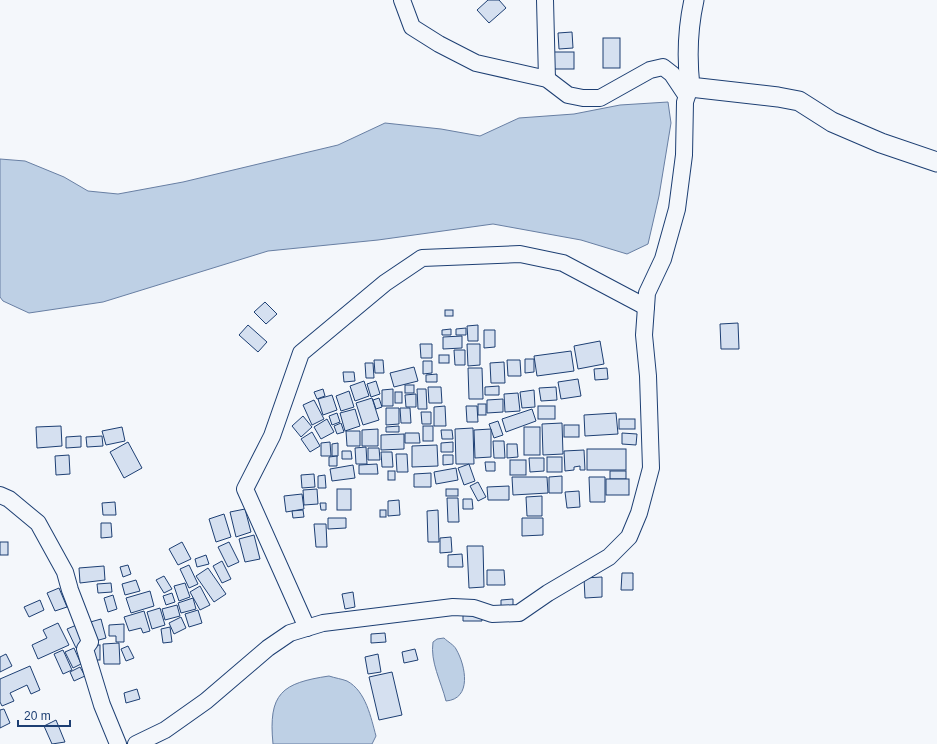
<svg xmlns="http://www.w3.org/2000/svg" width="937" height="744" font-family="Arial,sans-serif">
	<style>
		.water { fill: #bed0e5; stroke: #687fa3 }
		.building { fill: #d5e0f0; stroke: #1d3f73 }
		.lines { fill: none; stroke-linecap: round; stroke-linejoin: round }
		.minor-casing { stroke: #1d3f73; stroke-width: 18 }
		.tertiary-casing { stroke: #1d3f73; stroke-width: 21 }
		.minor { stroke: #f4f7fb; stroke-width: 16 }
		.tertiary { stroke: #f4f7fb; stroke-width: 19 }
	</style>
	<rect width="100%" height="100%" fill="#f4f7fb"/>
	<g class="water">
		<polygon points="668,102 671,123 659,196 648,244 627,254 581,240 493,224 378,240 268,251 103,302 29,313 3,301 0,297 0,159 25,161 64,177 88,191 118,194 183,182 338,145 385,123 441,129 480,136 519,118 574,114 620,105"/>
		<path d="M444,638C448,642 454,645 456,649C466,666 472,699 446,701C441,681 430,662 433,642L437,639Z"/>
		<path d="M329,676C335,678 342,679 347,681C366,691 371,718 376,736L372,744H273C268,693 282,683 329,676Z"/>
	</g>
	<g class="building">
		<polygon points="488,0 499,0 506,8 489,23 477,10"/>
		<polygon points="572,32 573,48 559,49 558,33"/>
		<rect x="603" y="38" width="17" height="30"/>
		<rect x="554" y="52" width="20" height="17"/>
		<polygon points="265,302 277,314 266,324 254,312"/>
		<rect x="445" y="310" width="8" height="6"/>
		<polygon points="738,323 739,349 721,349 720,324"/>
		<polygon points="248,325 267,342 258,352 239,335"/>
		<polygon points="478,325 478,341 468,341 467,326"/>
		<polygon points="466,328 466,335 456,335 456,329"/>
		<polygon points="451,329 451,335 442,335 442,330"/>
		<polygon points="484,330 495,330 495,347 484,348"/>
		<polygon points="462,336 462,348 443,349 443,337"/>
		<polygon points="600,341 604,364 578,369 574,346"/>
		<polygon points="420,344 432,344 432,358 421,358"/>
		<polygon points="467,344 480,344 480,365 468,366"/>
		<polygon points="454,350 465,350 465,365 455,365"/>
		<polygon points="571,351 574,371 537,376 534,356"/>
		<rect x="439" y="355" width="10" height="8"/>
		<polygon points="525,359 534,359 534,372 525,373"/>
		<polygon points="374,360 383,360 384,373 375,373"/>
		<polygon points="507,360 520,360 521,376 508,376"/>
		<polygon points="423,361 432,361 432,373 423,374"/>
		<polygon points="504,362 505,383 491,383 490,363"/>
		<polygon points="365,363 373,363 374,378 366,378"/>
		<polygon points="414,367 418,381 394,387 390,373"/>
		<polygon points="468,368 482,368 483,399 469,399"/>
		<polygon points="607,368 608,379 595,380 594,369"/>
		<polygon points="343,372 354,372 355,381 344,382"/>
		<polygon points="437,374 437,382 426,382 426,375"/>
		<polygon points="578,379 581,396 561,399 558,382"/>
		<polygon points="364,381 369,396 355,401 350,386"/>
		<polygon points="376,381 380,394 371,397 367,384"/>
		<rect x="405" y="385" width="9" height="8"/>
		<polygon points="499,386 499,395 485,395 485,387"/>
		<polygon points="428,387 441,387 442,403 429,403"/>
		<polygon points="556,387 557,400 541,401 539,388"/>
		<polygon points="323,389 325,396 317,399 314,392"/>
		<polygon points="393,389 393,406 382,406 382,390"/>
		<polygon points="417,389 426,389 427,409 418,409"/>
		<polygon points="534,390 535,407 522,408 520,392"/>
		<polygon points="349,391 354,407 341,411 336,396"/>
		<rect x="395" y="392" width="7" height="11"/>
		<polygon points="518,393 520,411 505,412 504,394"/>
		<polygon points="416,394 416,407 406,407 405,395"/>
		<polygon points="332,395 337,410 323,415 318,399"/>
		<polygon points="372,398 379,420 363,425 356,403"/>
		<polygon points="379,398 382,407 376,409 373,400"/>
		<polygon points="503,399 503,412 487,413 487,400"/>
		<polygon points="314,400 324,419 312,425 303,405"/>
		<rect x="478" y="404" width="8" height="11"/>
		<polygon points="445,406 446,426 434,426 434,407"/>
		<polygon points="466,406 477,406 478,422 467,422"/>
		<rect x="538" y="406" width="17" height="13"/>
		<polygon points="386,408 399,408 399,424 386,425"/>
		<polygon points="400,408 410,408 411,423 401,423"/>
		<polygon points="355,409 360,426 345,431 340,413"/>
		<polygon points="532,409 536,421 506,432 502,419"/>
		<polygon points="421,412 431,412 431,424 422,424"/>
		<polygon points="337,413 340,422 332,425 329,416"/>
		<polygon points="616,413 618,434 585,436 584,415"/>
		<polygon points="303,416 312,427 301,437 292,426"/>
		<polygon points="327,419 334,432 321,439 314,427"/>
		<rect x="619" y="419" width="16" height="10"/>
		<polygon points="498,421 503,435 494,438 489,424"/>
		<polygon points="341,423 344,432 337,434 334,426"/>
		<polygon points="562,423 563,454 543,455 542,424"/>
		<rect x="564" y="425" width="15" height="12"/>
		<polygon points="61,426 62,446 37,448 36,427"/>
		<polygon points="399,426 399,432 386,432 386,427"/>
		<rect x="423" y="426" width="10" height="15"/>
		<polygon points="122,427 125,441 106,445 102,431"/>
		<rect x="524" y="427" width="16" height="28"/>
		<polygon points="473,428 474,464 456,464 455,429"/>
		<polygon points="378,429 378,446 362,446 362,430"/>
		<polygon points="491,429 491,457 475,458 474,430"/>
		<polygon points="441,430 452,430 453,439 442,439"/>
		<polygon points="346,431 360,431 360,446 347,446"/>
		<polygon points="312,432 320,446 310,452 301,439"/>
		<polygon points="405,433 419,433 420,443 405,443"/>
		<polygon points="622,433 637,434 636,445 622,444"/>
		<polygon points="404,434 404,449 381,450 381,435"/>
		<polygon points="81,436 81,447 66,448 66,437"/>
		<polygon points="102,436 103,446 87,447 86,437"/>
		<polygon points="493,441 504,441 505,458 494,458"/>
		<polygon points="128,442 142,468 124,478 110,452"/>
		<polygon points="330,442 331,456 321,456 321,443"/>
		<polygon points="453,442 453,452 441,452 441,443"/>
		<polygon points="338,443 338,456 332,456 332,444"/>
		<polygon points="507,444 517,444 518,457 507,458"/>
		<polygon points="437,445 438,466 412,467 412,446"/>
		<polygon points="366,447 367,464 356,464 355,448"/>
		<polygon points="368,448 379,448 380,460 368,460"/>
		<rect x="587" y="449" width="39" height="21"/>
		<polygon points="584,450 585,470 580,470 580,466 574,467 574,470 565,471 564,451"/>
		<polygon points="342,451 351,451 352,459 342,459"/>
		<polygon points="381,452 392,452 393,467 382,467"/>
		<polygon points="396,454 407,454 408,472 397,472"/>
		<polygon points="69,455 70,474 56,475 55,456"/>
		<polygon points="443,455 453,455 453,464 443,465"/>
		<polygon points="337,456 337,466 329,466 329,457"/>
		<rect x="547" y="457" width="15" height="15"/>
		<polygon points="529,458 544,458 544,471 530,472"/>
		<rect x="510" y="460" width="16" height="15"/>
		<polygon points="485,462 495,462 495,471 486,471"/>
		<polygon points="377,464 378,474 359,474 359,465"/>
		<polygon points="469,464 475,481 464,485 458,468"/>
		<polygon points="353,465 355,478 332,481 330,469"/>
		<polygon points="456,468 458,480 436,484 434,472"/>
		<rect x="388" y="471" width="7" height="9"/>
		<rect x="610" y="471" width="16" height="8"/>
		<polygon points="431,473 431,487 414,487 414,474"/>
		<polygon points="314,474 315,487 302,488 301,475"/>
		<polygon points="325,475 326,488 318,488 318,476"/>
		<polygon points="562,476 562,493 549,493 549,477"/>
		<polygon points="512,477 547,477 548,493 513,495"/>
		<polygon points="589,477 605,477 605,502 590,502"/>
		<rect x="606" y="479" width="23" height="16"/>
		<polygon points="478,482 486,497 478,501 470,486"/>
		<polygon points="509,486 509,500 488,500 487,487"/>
		<polygon points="317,489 318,504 304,505 303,490"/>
		<rect x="337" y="489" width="14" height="21"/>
		<rect x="446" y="489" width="12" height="7"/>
		<polygon points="579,491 580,507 567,508 565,492"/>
		<polygon points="302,494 304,509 286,512 284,496"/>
		<polygon points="542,496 542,516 527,516 526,497"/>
		<polygon points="447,498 458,498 459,522 448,522"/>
		<polygon points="463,499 472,499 473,509 463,509"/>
		<polygon points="399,500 400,515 388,516 388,501"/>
		<polygon points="115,502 116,515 103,515 102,503"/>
		<polygon points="320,503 326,503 326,510 321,510"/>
		<polygon points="245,509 251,532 236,537 230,512"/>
		<polygon points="303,510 304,517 293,518 292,511"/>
		<rect x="380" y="510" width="6" height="7"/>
		<polygon points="438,510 439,542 428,542 427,511"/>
		<polygon points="224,514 231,537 216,542 209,519"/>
		<polygon points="328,518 346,518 346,528 328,529"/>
		<polygon points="522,518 543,518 543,535 522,536"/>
		<polygon points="101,523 111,523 112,537 101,538"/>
		<polygon points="314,524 326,524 327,547 316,547"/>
		<polygon points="254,535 260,559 245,562 239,539"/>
		<polygon points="451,537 452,552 440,553 440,538"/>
		<rect x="0" y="542" width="8" height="13"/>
		<polygon points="182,542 191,559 178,565 169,549"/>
		<polygon points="229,542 239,562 228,567 218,547"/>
		<polygon points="467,546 483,546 484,587 469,588"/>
		<polygon points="462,554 463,567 448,567 448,555"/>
		<polygon points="206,555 209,564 197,567 195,559"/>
		<polygon points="222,561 231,579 222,583 213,566"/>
		<polygon points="128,565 131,574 123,577 120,567"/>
		<polygon points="189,565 198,584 189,588 180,569"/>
		<polygon points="104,566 105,580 80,583 79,568"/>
		<polygon points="208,568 226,594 214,602 196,576"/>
		<polygon points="487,570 504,570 505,585 487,585"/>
		<polygon points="622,573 633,573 633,590 621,590"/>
		<polygon points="164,576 172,589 164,593 156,580"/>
		<polygon points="602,577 602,597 585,598 584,578"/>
		<polygon points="136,580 140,591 125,595 122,584"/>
		<polygon points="111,583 112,592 98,593 97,584"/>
		<polygon points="185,583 190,597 179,601 174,586"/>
		<polygon points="200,586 210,605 200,610 190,592"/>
		<polygon points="59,588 67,607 55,611 47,593"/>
		<polygon points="150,591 154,606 131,613 126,598"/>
		<polygon points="353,592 355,607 345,609 342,594"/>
		<polygon points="172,593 175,602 166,605 163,596"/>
		<polygon points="113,595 117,609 108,612 104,598"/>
		<polygon points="193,598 196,609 181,613 178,603"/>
		<polygon points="513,599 513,611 501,611 501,600"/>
		<polygon points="40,600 44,610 29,617 24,607"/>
		<polygon points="177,605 180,616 165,620 162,609"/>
		<polygon points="160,608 165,625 152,629 147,612"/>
		<polygon points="198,610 202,623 189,627 185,614"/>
		<polygon points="144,611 150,631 143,633 141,628 129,631 124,617"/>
		<polygon points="463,611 481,611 482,621 463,621"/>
		<polygon points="181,617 186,628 174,634 169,623"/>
		<polygon points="101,619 106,638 92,642 87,623"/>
		<polygon points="58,623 69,645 38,659 32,645 47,638 43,630"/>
		<polygon points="79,624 88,642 76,648 67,629"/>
		<polygon points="124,624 124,642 116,642 116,636 109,636 109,625"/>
		<polygon points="170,627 172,642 163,643 161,629"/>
		<polygon points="385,633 386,642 371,643 371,634"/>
		<polygon points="119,643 120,664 104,664 103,644"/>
		<rect x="90" y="645" width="10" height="15"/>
		<polygon points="128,646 134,658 126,661 121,649"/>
		<polygon points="74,648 81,664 73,668 65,652"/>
		<polygon points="415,649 418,660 404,663 402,652"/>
		<polygon points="63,650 72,670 63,674 54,654"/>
		<polygon points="6,654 12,666 0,672 0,657"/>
		<polygon points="378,654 381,672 368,674 365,657"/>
		<polygon points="30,666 40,690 31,694 27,685 10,693 14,701 2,706 0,702 0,679"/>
		<polygon points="80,667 85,676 74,681 70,672"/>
		<polygon points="392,672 402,715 379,720 369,677"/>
		<polygon points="137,689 140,699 126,703 124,693"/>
		<polygon points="4,709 10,723 0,728 0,710"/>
		<polygon points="56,720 65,742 52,744 44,726"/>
	</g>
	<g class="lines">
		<g class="minor-casing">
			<g id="minor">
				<polyline points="402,0 412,27 439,44 476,63 547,79 568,95 583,98 600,98 650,70 663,67 672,74 686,95"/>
				<polyline points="545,0 547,79"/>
				<polyline points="0,495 9,499 38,523 65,572 70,590 90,642 85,649 102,705 118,744"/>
				<polyline points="307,628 245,489 272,436 301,353 385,283 422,258 520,254 563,263 646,307"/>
				<polyline points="136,744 165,730 206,701 268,648 290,633 323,623 453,607 474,608 492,614 519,613 548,593 609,557 629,537 639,513 651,468 648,376 644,335 647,293 663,259 677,209 684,155 685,102 690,87"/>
			</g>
		</g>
		<g class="tertiary-casing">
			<path id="tertiary" d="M694,0C688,27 687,60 690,87L778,97L799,101L832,122L881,143L937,162"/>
		</g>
		<use href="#minor" class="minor"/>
		<use href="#tertiary" class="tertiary"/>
	</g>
	<path d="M18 720v6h52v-6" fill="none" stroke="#1d3f73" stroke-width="2"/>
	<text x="24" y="720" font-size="12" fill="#1d3f73" stroke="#f4f7fb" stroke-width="3" paint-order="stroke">20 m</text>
</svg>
